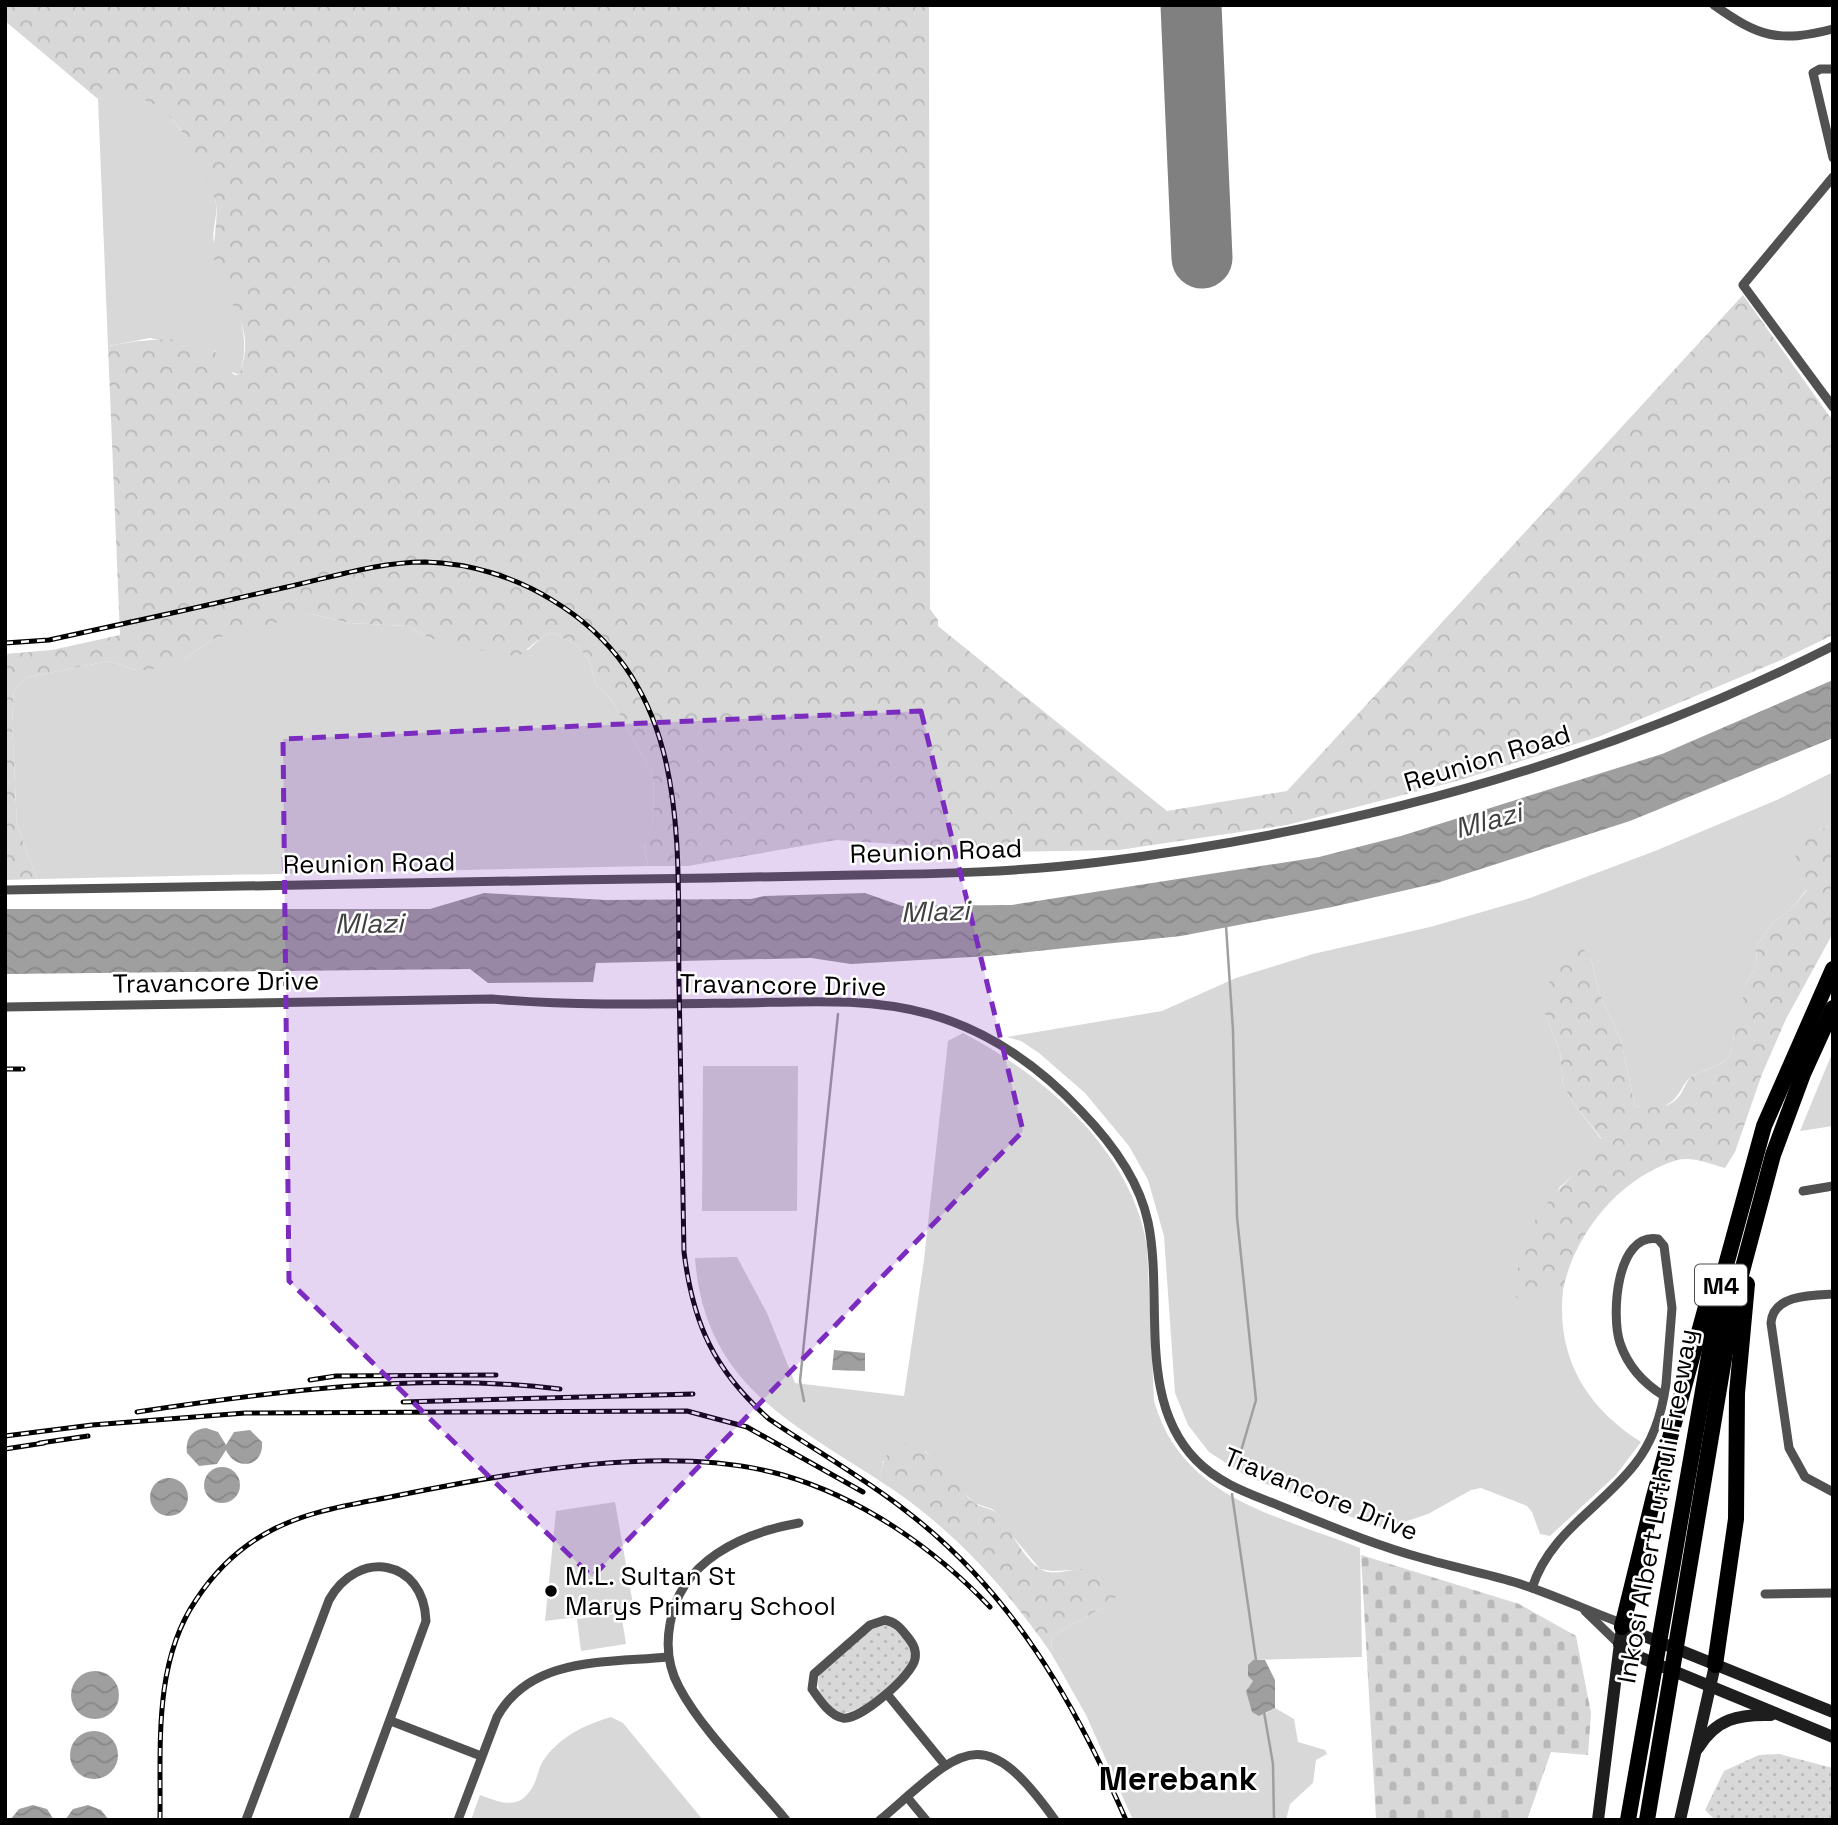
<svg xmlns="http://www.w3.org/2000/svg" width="1838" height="1825" font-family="'Space Grotesk',sans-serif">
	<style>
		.grass { fill: #d8d8d8 }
		.forest { fill: url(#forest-crowns) }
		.cemetery { fill: url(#cemetery-stones) }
		.park { fill: url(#park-dots) }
		.water { fill: url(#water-waves) }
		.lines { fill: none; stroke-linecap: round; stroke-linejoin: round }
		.stream { stroke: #9f9f9f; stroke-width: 2.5 }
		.runway { stroke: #808080; stroke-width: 61 }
		.street { stroke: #515151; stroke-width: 9 }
		.secondary { stroke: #1e1e1e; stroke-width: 12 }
		.highway { stroke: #000; stroke-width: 16 }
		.rail-casing { stroke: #000; stroke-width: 5 }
		.rail { stroke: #fff; stroke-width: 2.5; stroke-dasharray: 8; stroke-linecap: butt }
		.marked { fill: #7b2cbf; fill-opacity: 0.2; stroke: #7b2cbf; stroke-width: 5; stroke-dasharray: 14 9; stroke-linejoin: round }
		.poi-dot { fill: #000; stroke: #fff; stroke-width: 2.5 }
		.labels { text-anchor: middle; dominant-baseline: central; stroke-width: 5; stroke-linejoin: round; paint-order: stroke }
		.shield { fill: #fff; stroke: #4c4c4c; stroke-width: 2 }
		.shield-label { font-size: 24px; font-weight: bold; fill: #000 }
		.street-label { font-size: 26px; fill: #000; stroke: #fff }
		.poi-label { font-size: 26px; fill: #000; stroke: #fff; text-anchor: start }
		.water-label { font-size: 28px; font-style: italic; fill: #404040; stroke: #fff }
		.district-label { font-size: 33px; font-weight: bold; fill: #000; stroke: #fff }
	</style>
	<defs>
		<pattern id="forest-crowns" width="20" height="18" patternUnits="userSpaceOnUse" patternTransform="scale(1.75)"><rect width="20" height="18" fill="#d8d8d8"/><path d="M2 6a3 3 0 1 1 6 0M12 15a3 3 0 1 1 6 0" fill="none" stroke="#b8b8b8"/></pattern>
		<pattern id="cemetery-stones" width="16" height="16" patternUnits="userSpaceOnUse" patternTransform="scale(1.75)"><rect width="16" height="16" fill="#d8d8d8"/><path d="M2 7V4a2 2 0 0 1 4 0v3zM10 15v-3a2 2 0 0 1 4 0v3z" fill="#b8b8b8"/></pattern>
		<pattern id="park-dots" width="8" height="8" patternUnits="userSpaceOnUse" patternTransform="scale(1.75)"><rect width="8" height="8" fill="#d8d8d8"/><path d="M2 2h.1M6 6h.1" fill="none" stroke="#b8b8b8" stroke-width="1.8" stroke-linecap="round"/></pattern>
		<pattern id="water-waves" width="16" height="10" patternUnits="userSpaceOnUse" patternTransform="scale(1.75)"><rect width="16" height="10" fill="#9f9f9f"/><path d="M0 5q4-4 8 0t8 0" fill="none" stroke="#878787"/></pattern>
	</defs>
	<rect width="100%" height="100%" fill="#fff"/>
	<g class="grass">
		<path d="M120,94C130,96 143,97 152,101C176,112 211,177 216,204C218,218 210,233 215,246C227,288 256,330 239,375L227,370L215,351L150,338L108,346L98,99Z"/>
		<polygon points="311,614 350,623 408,626 429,638 528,650 543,636 553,633 575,644 588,658 597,686 611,699 653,775 654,819 644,845 648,866 37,879 17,825 12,722 14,690 28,677 109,661 136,670 186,658 213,639 275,621"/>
		<path d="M1833,772V825L1819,830L1807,889L1792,908L1773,923L1756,947L1757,965L1743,988V1019C1730,1033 1736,1039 1730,1054C1724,1067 1703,1069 1692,1076C1679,1086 1682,1099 1662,1107C1653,1110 1644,1107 1635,1106L1621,1040L1598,990L1591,958L1545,1014L1560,1051L1563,1085L1572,1101L1601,1139V1150L1559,1188L1535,1304L1552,1290H1563C1556,1356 1585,1407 1641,1442L1616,1475L1550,1536L1540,1534L1532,1512L1527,1506L1481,1488L1471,1490L1428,1514L1386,1528L1369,1524L1246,1476L1209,1452L1188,1425L1175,1393L1164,1236L1148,1180L1129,1146L1085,1093L1039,1053L1021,1041L1007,1037L1162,1011L1236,978L1313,954L1430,927L1530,898L1655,851L1779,799Z"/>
		<path d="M963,1033C1044,1075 1132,1151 1147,1246L1154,1401C1182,1499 1277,1515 1360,1548L1362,1657L1253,1660V1681L1246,1691L1265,1714L1275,1708L1294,1719L1298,1742L1325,1750L1327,1754L1316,1760L1313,1783L1290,1804L1286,1820H1133L1086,1715L1051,1653L1052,1636L1104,1607L1092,1569L1052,1571L1040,1569L1010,1533L1000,1516L992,1509L974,1503L925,1451L883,1461L880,1481C787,1421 704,1381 695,1258L737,1257L767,1313L795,1383L904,1396L924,1260L948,1041Z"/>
		<polygon points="1833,1051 1833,1126 1800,1131"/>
		<polygon points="703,1066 798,1066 797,1211 702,1211"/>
		<polygon points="615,1502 634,1610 545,1621 556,1511"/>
		<polygon points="621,1613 626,1644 581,1651 577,1619"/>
		<path d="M611,1717L623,1723L703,1820H471L480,1795C504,1804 522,1811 535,1782C538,1775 539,1767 543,1761C559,1737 584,1725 611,1717Z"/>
	</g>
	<g class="forest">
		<path d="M5,5H929L930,609L938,620V626L1167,811L1287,791L1743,295L1833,421V635L1781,660L1598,737L1457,781L1287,825L1119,850L1009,852L836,840L688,866H648L644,844L654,819L653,775L611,699L597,686L588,658L575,644L553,633L543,636L520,655L505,656L429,638L408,626L350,623L311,614L213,639L186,658L150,670H136L109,661L28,677L14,690L12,722L17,825L37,879L5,880V654L52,650L120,635L108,346C135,341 189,332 213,350C222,357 225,369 235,375H239C259,322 225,306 215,263C211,243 219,222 216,203C213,192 205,179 201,169C179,118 157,87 98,99L5,21Z"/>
		<path d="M1833,825V933L1786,1019L1762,1074L1735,1152L1725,1168C1710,1164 1693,1156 1677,1160C1620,1177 1574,1234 1563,1290L1552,1291L1535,1304L1515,1297C1519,1221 1549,1198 1601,1149V1138L1572,1101L1563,1085L1560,1051L1545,1014L1547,987L1563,953L1581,947L1591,958L1598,990L1621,1040L1635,1106C1650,1108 1670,1110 1680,1095C1684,1089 1687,1080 1692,1076C1703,1069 1724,1067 1730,1054C1736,1038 1730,1033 1743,1018V988L1757,965L1756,947L1773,923L1792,908L1807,890L1794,881L1796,849L1819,830Z"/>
		<path d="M900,1443L917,1444C930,1456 944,1469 956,1481C962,1487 966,1497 973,1502C982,1509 993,1507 1001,1517C1012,1533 1023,1558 1040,1569C1061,1582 1092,1551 1120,1586L1118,1595L1104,1607L1052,1636L1051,1653C1004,1585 950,1526 880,1481C882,1463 884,1453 900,1443Z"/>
	</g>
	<polygon class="cemetery" points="1361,1555 1519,1604 1576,1636 1591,1713 1588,1755 1551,1752 1527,1820 1376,1818"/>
	<g class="park">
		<path d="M881,1625H893C899,1633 911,1642 912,1652C914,1672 858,1717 839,1713C825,1702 812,1689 821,1672L870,1629Z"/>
		<polygon points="1779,1754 1833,1768 1833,1820 1715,1820 1705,1810 1724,1771 1759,1755"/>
	</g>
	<g class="water">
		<polygon points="1833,680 1833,738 1630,821 1437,883 1332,907 1181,936 989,956 851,964 811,958 596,963 593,982 488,983 470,969 5,974 5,909 430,909 484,893 606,900 751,899 764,896 865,893 902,906 1012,905 1319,857 1401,836 1662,754"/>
		<polygon points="834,1350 865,1353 865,1371 832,1370"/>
		<path d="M206,1428L218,1432L226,1445L234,1432L250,1430L262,1442C264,1468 235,1471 226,1450L217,1464L199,1466L187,1453C185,1439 192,1429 206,1428Z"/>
		<circle cx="222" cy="1485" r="18"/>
		<circle cx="169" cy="1497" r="19"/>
		<polygon points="1253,1660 1265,1660 1275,1680 1275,1708 1259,1716 1252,1712 1246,1691 1253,1681 1248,1676 1248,1665"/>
		<circle cx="95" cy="1695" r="24"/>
		<circle cx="94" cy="1755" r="24"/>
		<polygon points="33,1805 47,1809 54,1820 10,1820 19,1809"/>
		<polygon points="88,1805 101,1810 109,1820 65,1820 73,1809"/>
	</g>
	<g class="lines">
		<g class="stream">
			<polyline points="1226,926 1233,1030 1237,1217 1256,1400 1236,1468"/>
			<polyline points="804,1401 800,1381 838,1014"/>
			<polyline points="1232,1494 1256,1660"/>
			<polyline points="1264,1712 1273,1764 1274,1820"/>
		</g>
		<polyline class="runway" points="1191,5 1202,258"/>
		<g class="street">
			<path d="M1714,5C1759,37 1778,43 1833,29"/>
			<polyline points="1833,69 1820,69 1813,73 1833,158"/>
			<polyline points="1833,177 1743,285 1833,407"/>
			<path d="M5,890C192,888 380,883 567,880C664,879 760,877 857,875C938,874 1020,872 1100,862C1354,830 1603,762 1833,646"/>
			<path d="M5,1007L492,999C575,1006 657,1004 740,1003C803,1002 868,997 929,1014C989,1031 1039,1066 1081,1111C1111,1142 1139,1179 1148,1222C1164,1298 1136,1399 1196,1460C1220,1485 1254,1495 1285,1508C1330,1526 1375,1545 1422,1558C1453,1567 1484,1573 1514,1582C1547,1592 1584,1609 1616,1621L1622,1627"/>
			<polyline points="1803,1191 1833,1186"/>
			<path d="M1833,1294C1810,1295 1773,1295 1771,1323L1789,1448L1805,1477L1833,1492"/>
			<path d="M1532,1588C1550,1532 1601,1508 1635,1464C1654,1440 1662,1413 1666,1384L1672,1308L1664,1246L1658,1239C1616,1232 1611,1316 1620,1343C1628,1367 1643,1383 1664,1396"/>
			<polyline points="1765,1594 1833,1593"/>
			<polyline points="1585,1611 1619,1644"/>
			<path d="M885,1620C895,1622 900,1627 906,1635C912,1642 917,1649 915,1659C912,1676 859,1721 843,1718C830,1716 819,1699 812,1689L814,1674L870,1625Z"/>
			<polyline points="887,1694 945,1765"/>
			<polyline points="391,1721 481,1756"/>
			<polyline points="907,1797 926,1820"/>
			<path d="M246,1820L329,1600C358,1548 424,1559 426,1621L353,1820"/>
			<path d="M458,1820L497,1717C531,1656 607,1663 668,1657"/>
			<path d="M786,1820C753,1780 702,1731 679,1687C668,1667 666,1646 670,1624C680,1561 742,1533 799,1523"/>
			<path d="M880,1820C961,1751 981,1716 1055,1820"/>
		</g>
		<g class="secondary">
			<polyline points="1619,1644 1637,1656 1833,1737"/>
			<path d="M1698,1748C1716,1719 1738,1714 1771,1715"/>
			<polyline points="1598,1820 1622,1627 1833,1712"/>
			<polyline points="1680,1820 1715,1665"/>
		</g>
		<g class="highway">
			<polyline points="1622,1627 1654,1496 1713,1281"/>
			<polyline points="1715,1665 1736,1519 1737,1393 1747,1284"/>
			<polyline points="1628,1820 1723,1276 1764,1126 1833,969"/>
			<polyline points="1647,1820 1733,1305 1773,1155 1803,1074 1833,1008"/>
		</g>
		<g class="rail-casing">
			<g id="rail">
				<path d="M5,643L49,640C128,623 208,605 287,587C332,577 379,562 425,562C470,563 515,577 552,600C693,685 677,840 679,984C681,1073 682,1163 684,1252C693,1324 714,1370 769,1419C814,1450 863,1477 906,1511C1011,1591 1074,1701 1126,1820"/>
				<polyline points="5,1069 23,1069"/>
				<polyline points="310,1380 336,1376 496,1375"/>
				<polyline points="403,1402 693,1394"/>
				<path d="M137,1412C276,1391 419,1372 560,1389"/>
				<polyline points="5,1436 92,1425 245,1413 687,1411 747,1427 863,1492"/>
				<polyline points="40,1443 88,1436"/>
				<polyline points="5,1449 44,1443"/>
				<path d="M160,1820C161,1747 153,1663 196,1600C215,1571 241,1546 272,1530C312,1509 357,1504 400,1495C513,1472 670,1443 783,1475C862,1498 934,1548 990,1607"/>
			</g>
		</g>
		<use href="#rail" class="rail"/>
	</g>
	<path class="marked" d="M921,711L1023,1131L592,1577L289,1281L283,739Z"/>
	<circle class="poi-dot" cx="551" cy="1591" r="7"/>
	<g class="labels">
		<rect class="shield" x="1695" y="1264.5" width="52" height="41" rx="5"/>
		<g class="shield-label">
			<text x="1721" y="1285">M4</text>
		</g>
		<g class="street-label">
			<text transform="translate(1487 758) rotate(-17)">Reunion Road</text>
			<text transform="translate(936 851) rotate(-2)">Reunion Road</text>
			<text transform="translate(369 863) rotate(-1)">Reunion Road</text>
			<text transform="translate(216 982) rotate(-1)">Travancore Drive</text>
			<text transform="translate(783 985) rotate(1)">Travancore Drive</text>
			<text transform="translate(1321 1494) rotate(22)">Travancore Drive</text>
			<text transform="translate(1657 1506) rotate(-80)">Inkosi Albert Luthuli Freeway</text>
		</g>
		<g class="poi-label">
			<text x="565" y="1576">M.L. Sultan St<tspan x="565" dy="30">Marys Primary School</tspan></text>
		</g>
		<g class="water-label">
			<text transform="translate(1488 820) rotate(-15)">Mlazi</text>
			<text transform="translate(935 911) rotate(-2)">Mlazi</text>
			<text transform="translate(369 923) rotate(-1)">Mlazi</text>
		</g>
		<g class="district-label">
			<text x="1178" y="1779">Merebank</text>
		</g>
	</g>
	<rect width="1838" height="1825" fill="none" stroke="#000000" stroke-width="14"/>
</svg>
